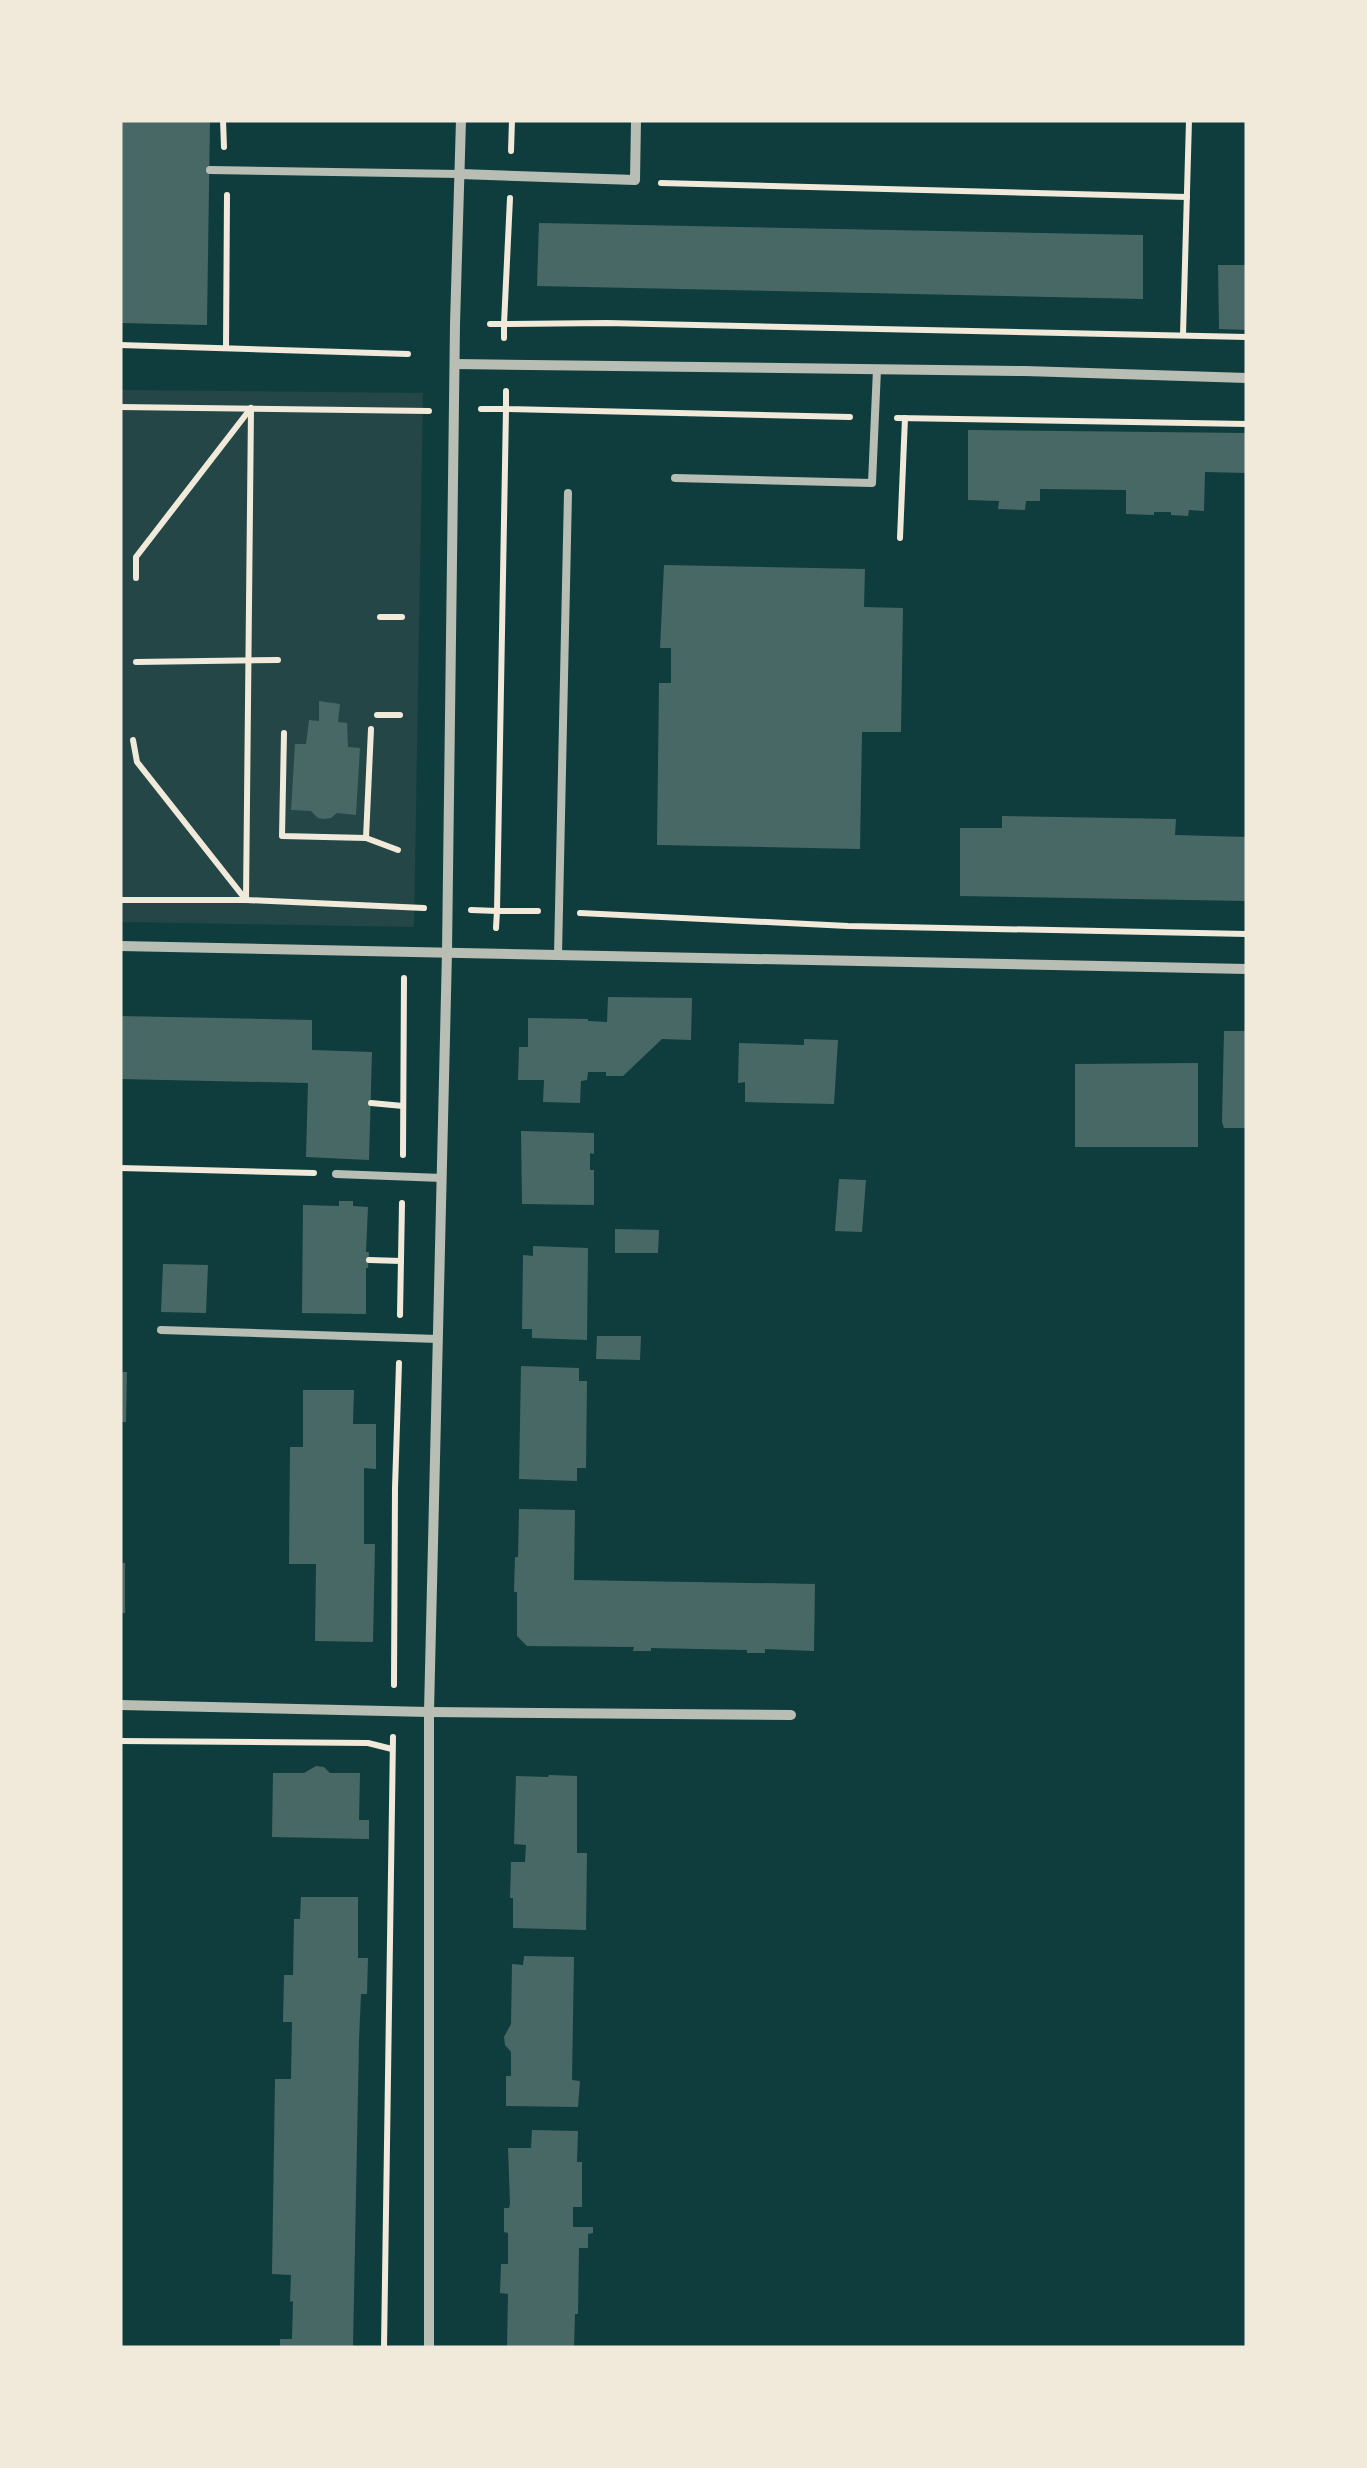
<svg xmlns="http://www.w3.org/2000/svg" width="1367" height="2468" font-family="Signika,sans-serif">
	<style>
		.green { fill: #244646 }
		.building { fill: #486865 }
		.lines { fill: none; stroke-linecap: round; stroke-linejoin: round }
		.path { stroke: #f1e9da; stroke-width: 6 }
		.service { stroke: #b8beb3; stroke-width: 8 }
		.minor { stroke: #b8beb3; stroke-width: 10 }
	</style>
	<rect width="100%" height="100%" fill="#0f3d3e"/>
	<polygon class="green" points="120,390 423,393 414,927 120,922"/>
	<g class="building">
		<polygon points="120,120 210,120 207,325 120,323"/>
		<polygon points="539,223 1143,235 1143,299 537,286"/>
		<polygon points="1218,265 1247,265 1247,330 1219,329"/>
		<polygon points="968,430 1247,433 1247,473 1205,472 1204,511 1189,510 1188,516 1171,515 1171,512 1154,512 1154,515 1126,514 1126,490 1040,489 1040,501 1026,501 1025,510 998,509 999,501 968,500"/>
		<polygon points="664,565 865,569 864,607 903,608 901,732 862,732 860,849 657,845 659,683 671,683 671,648 660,648"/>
		<polygon points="319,701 340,704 338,722 347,723 348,747 360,748 356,815 337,813 331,818 323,819 318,818 311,811 291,810 295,744 306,744 309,720 319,721"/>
		<polygon points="1002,816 1176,819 1175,835 1247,837 1247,901 960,896 960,828 1002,828"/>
		<polygon points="608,997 692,998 691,1040 662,1039 623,1076 606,1076 606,1072 588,1072 587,1080 581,1081 580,1103 543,1102 544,1080 518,1080 519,1047 528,1047 528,1018 588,1019 588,1021 607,1022"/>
		<polygon points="120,1016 312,1020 312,1050 372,1052 369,1160 306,1157 308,1083 120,1079"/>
		<polygon points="1224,1031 1247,1031 1247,1128 1224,1128 1222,1122"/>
		<polygon points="804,1039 838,1040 834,1104 745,1102 745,1082 738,1083 739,1043 804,1045"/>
		<polygon points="1198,1063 1198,1147 1075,1147 1075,1064"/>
		<polygon points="521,1131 594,1133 594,1154 590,1153 590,1170 594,1170 594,1205 522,1204"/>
		<polygon points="839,1179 866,1180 862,1232 835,1231"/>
		<polygon points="339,1201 353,1201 353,1206 368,1207 366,1252 369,1252 368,1268 366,1268 366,1314 302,1313 303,1205 339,1206"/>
		<polygon points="615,1229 659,1230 658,1253 615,1253"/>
		<polygon points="533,1246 588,1248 587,1340 532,1338 532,1329 522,1329 523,1255 533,1256"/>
		<polygon points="163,1264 208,1265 206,1313 161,1312"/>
		<polygon points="597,1336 641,1336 640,1360 596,1359"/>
		<polygon points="521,1366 579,1368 579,1381 587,1381 586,1468 577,1468 577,1481 519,1479"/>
		<polygon points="120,1372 127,1372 126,1422 120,1422"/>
		<polygon points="303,1390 354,1390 353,1424 376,1424 376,1469 364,1468 364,1544 375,1544 373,1642 315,1641 316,1564 289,1564 290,1447 303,1447"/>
		<polygon points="519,1509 575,1510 574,1580 815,1584 814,1651 765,1649 765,1653 747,1653 747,1650 651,1648 651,1651 633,1651 634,1647 527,1646 517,1636 517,1592 514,1592 515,1557 518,1557"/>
		<rect x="120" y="1563" width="5" height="50"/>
		<polygon points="316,1766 324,1767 330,1773 360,1773 359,1820 369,1820 369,1839 272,1837 273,1773 304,1773"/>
		<polygon points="549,1775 577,1776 577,1853 587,1853 586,1930 513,1928 513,1898 510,1898 511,1862 525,1862 526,1845 514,1844 516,1776 548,1777"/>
		<polygon points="301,1897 358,1897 358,1958 368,1958 367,1994 361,1994 359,2040 353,2348 280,2348 280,2339 292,2339 293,2301 290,2302 291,2275 272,2274 275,2079 291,2079 292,2022 283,2022 284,1975 293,1975 294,1919 300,1919"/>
		<polygon points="524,1956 574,1957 572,2080 580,2081 578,2107 506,2106 506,2076 511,2076 511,2052 505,2045 504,2037 511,2024 512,1964 523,1965"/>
		<polygon points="532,2130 578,2131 577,2162 582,2162 582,2207 573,2207 573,2227 593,2227 593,2233 588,2234 588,2248 579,2248 578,2314 575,2314 574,2348 507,2348 508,2294 500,2293 501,2264 508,2264 508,2233 504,2232 504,2208 509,2208 510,2204 508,2148 531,2148"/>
	</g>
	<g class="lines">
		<g class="path">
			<polyline points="223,120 224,147"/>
			<polyline points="511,151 512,120"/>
			<polyline points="661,183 1187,197"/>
			<polyline points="510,198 504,324 607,323 1247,337"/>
			<polyline points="490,324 504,324 504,338"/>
			<polyline points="1183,335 1189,120"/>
			<polyline points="120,345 408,354"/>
			<polyline points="226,348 227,195"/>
			<polyline points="506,391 506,409 850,417"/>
			<polyline points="120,407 429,411"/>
			<polyline points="481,409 506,409 497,911 538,911"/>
			<polyline points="897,418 1247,424"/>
			<polyline points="900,538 905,418"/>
			<polyline points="136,578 136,557 251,408"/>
			<polyline points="380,617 402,617"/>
			<polyline points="136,662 278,660"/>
			<polyline points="377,715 400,715"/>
			<polyline points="284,733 282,836 366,838 371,729"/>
			<polyline points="133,740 137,762 246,900"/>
			<polyline points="366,838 398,850"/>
			<polyline points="120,900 246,900 424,908"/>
			<polyline points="246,900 251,408"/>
			<polyline points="471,910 497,911 496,928"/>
			<polyline points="580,913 848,926 1247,934"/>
			<polyline points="371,1103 403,1106"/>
			<polyline points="403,1155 404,978"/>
			<polyline points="120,1168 314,1173"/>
			<polyline points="369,1260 401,1261"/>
			<polyline points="400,1315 402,1203"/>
			<polyline points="394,1685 395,1488 399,1363"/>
			<polyline points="120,1741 368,1743 392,1749"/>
			<polyline points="384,2348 393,1737"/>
		</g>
		<g class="service">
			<polyline points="210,170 460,174"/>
			<polyline points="675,478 872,483 877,369"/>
			<polyline points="558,955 568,493"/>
			<polyline points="336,1174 442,1178"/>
			<polyline points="161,1330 438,1339"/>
		</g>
		<g class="minor">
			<polyline points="460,174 635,180 636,120"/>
			<polyline points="455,364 1025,371 1247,378"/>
			<polyline points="120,946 1247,969"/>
			<polyline points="120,1705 429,1712 791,1715"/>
			<polyline points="429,2348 429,1712 447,952 455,324 461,120"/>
		</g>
	</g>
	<rect width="1367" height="2468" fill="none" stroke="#f1e9da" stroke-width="245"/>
</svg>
